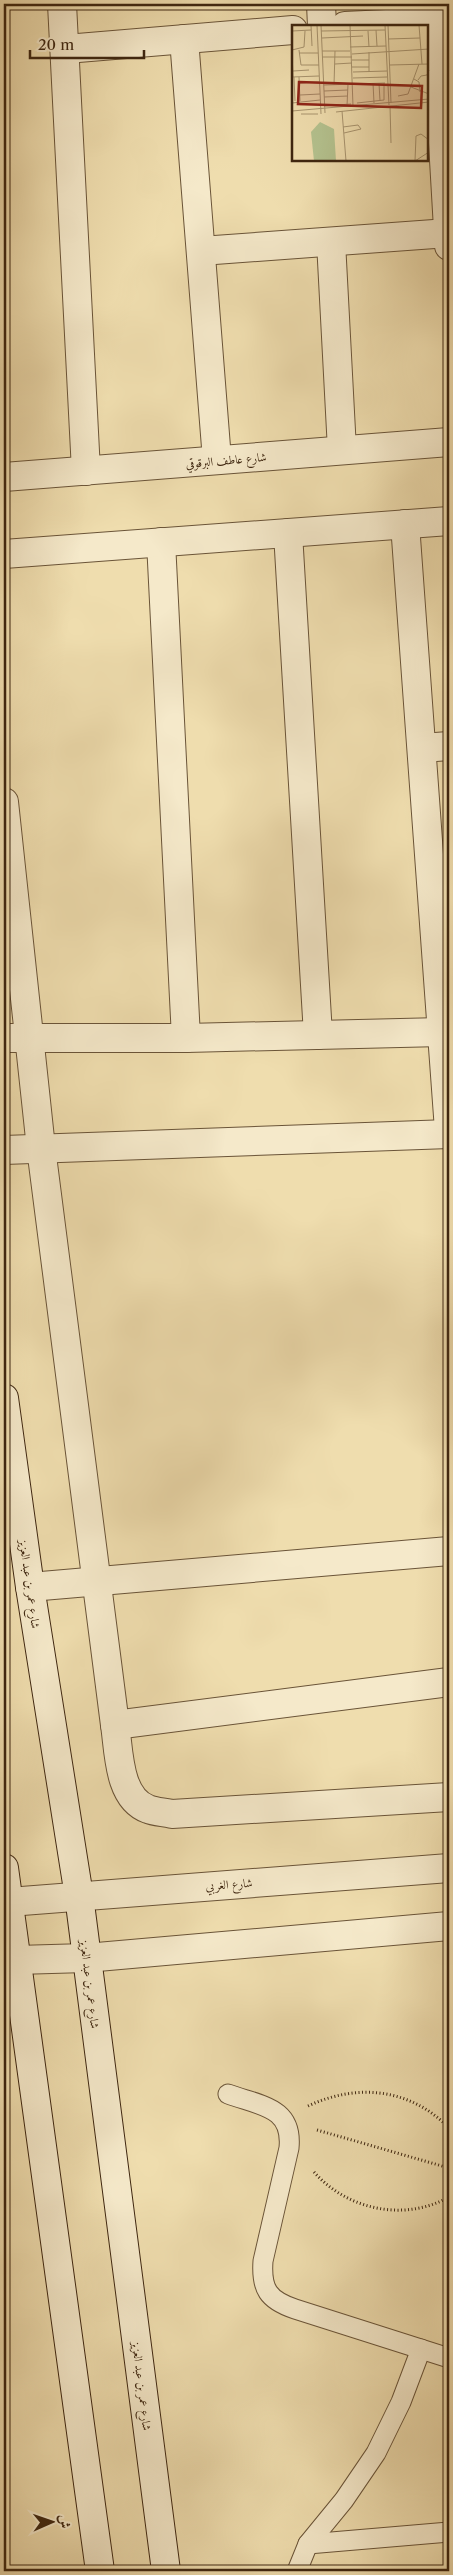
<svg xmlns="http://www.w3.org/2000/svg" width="453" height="2575" font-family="'Libre Caslon Text',Amiri,serif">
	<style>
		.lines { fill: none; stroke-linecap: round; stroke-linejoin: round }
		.service-casing { stroke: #6a5438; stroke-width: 21 }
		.minor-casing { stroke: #6a5438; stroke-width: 30 }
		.secondary-casing { stroke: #3e2610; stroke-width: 30 }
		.path { stroke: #3e2610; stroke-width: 3; stroke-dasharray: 1 2.5; stroke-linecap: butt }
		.service { stroke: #f5e9ca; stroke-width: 19 }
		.minor { stroke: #f5e9ca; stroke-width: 28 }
		.secondary { stroke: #f5e9ca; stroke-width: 28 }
		.labels { text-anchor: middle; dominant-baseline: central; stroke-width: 4; stroke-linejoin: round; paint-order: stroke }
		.street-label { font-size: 12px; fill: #3e2610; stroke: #f5e9ca }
		.inset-road { fill: none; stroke: #a8946f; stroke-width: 1 }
		.view { fill: #8f2418; fill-opacity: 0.15; stroke: #8f2418; stroke-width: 2.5 }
		.inset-edge { fill: none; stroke: #3e2610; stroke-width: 2.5 }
	</style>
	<rect width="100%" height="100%" fill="#efddae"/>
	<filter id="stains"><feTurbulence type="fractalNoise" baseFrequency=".004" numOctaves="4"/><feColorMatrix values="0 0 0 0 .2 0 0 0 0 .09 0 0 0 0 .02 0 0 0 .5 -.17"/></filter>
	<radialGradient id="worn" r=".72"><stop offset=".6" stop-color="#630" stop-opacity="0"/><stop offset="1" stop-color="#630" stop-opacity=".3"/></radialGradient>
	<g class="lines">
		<g class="service-casing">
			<g id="service">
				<path d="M228,2094C261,2106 293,2107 289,2148L263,2261C261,2289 268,2300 295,2309L449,2358"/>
				<polyline points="308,2544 449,2532"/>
				<polyline points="297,2571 308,2544 344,2500 376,2453 401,2402 421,2349"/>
			</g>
		</g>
		<g class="minor-casing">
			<g id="minor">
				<polyline points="62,4 86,471"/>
				<polyline points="321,4 322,26"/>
				<polyline points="436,22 449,246"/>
				<polyline points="345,26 449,21"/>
				<polyline points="184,39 217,460"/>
				<polyline points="66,49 293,30"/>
				<polyline points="331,242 342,450"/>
				<polyline points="201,251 448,233"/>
				<polyline points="4,477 449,442"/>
				<polyline points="405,524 449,1130"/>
				<polyline points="288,533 318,1035"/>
				<polyline points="161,542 186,1038"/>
				<polyline points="4,554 449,521"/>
				<polyline points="422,748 449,746"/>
				<path d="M4,802L41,1148L115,1725C119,1751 118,1798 148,1809C155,1812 164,1812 172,1814L449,1797"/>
				<polyline points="4,1038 186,1038 442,1032"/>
				<polyline points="4,1150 449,1134"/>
				<polyline points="30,1587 449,1551"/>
				<polyline points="115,1725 449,1682"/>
				<polyline points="9,1902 449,1868"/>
				<polyline points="17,1960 86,1958 449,1926"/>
			</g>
		</g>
		<g class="secondary-casing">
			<g id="secondary">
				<polyline points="4,1398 30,1587 79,1896 166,2571"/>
				<polyline points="4,1868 100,2571"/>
			</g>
		</g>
		<g class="path">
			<path d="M308,2106C357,2083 410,2088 449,2128"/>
			<polyline points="317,2130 449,2168"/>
			<path d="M314,2172C347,2210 405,2222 449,2197"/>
		</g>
		<use href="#service" class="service"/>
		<use href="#minor" class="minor"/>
		<use href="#secondary" class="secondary"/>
	</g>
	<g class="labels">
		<g class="street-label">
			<text transform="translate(226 460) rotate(-5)">شارع عاطف البرقوقي</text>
			<text transform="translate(30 1584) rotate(82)">شارع عمر بن عبد العزيز</text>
			<text transform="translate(229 1884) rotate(-4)">شارع الغربي</text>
			<text transform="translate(90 1984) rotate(83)">شارع عمر بن عبد العزيز</text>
			<text transform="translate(142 2386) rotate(83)">شارع عمر بن عبد العزيز</text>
		</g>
	</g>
	<g transform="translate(292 25)">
		<rect width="136" height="136" fill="#efddae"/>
		<path d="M28,97L42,104L44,136H22L19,107Z" fill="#b4c28f"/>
		<path class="inset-road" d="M19,0L20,21M25,0L29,89M29,0L33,88M58,0L61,81M93,0L97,80M96,0L99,78M127,0L130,39M84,5L85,21M0,6L19,5M29,6L93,5M76,6L77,22M30,13L71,11M96,14L128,13M58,22L94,21M0,25L12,22L13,6M7,25L9,40H27M30,26H58M0,27L1,52M77,27V47M7,28H26M60,29L137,24M30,32H60M60,35H77M43,39L60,38M98,40L137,39M60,42H77M1,46L17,45M61,47L95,46M0,52L27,51M2,52L3,76M7,52L8,76M61,53L95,52M122,54L127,57L128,67M126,55L129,51L135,50L137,45M8,58L28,57M81,58L82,78M87,58L88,76M32,60L93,58M42,60L43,26M119,62L137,69M32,66L56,65M8,70L28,69M106,71L116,69L127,39M32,72L56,71M0,78L28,75M65,78L92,75V58M32,81L59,79M55,81L56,59M98,81L99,118M0,86L137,74M50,86L54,136M44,87L137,77M9,89H26M51,102L66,100L69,104L52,108M123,136L124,111L129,109L137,115M123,136L137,127"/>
		<path class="view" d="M7,57L130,61L129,83L6,79Z"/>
		<rect width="136" height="136" class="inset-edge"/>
	</g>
	<rect width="453" height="2575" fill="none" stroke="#efddae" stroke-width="20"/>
	<rect x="5" y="5" width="443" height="2565" fill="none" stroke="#3e2610" stroke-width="2.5"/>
	<rect x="10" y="10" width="433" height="2555" fill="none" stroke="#3e2610"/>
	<g transform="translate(52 2522) rotate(88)" stroke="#f5e9ca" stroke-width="4" paint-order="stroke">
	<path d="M0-4L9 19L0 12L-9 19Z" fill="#3e2610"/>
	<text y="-8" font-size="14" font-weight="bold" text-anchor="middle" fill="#3e2610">ش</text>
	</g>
	<path d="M30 50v8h114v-8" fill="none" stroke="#3e2610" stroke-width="2.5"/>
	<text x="38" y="50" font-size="15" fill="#3e2610" stroke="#f5e9ca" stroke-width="4" paint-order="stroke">20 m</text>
	<rect width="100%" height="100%" filter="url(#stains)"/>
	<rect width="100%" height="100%" fill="url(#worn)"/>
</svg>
